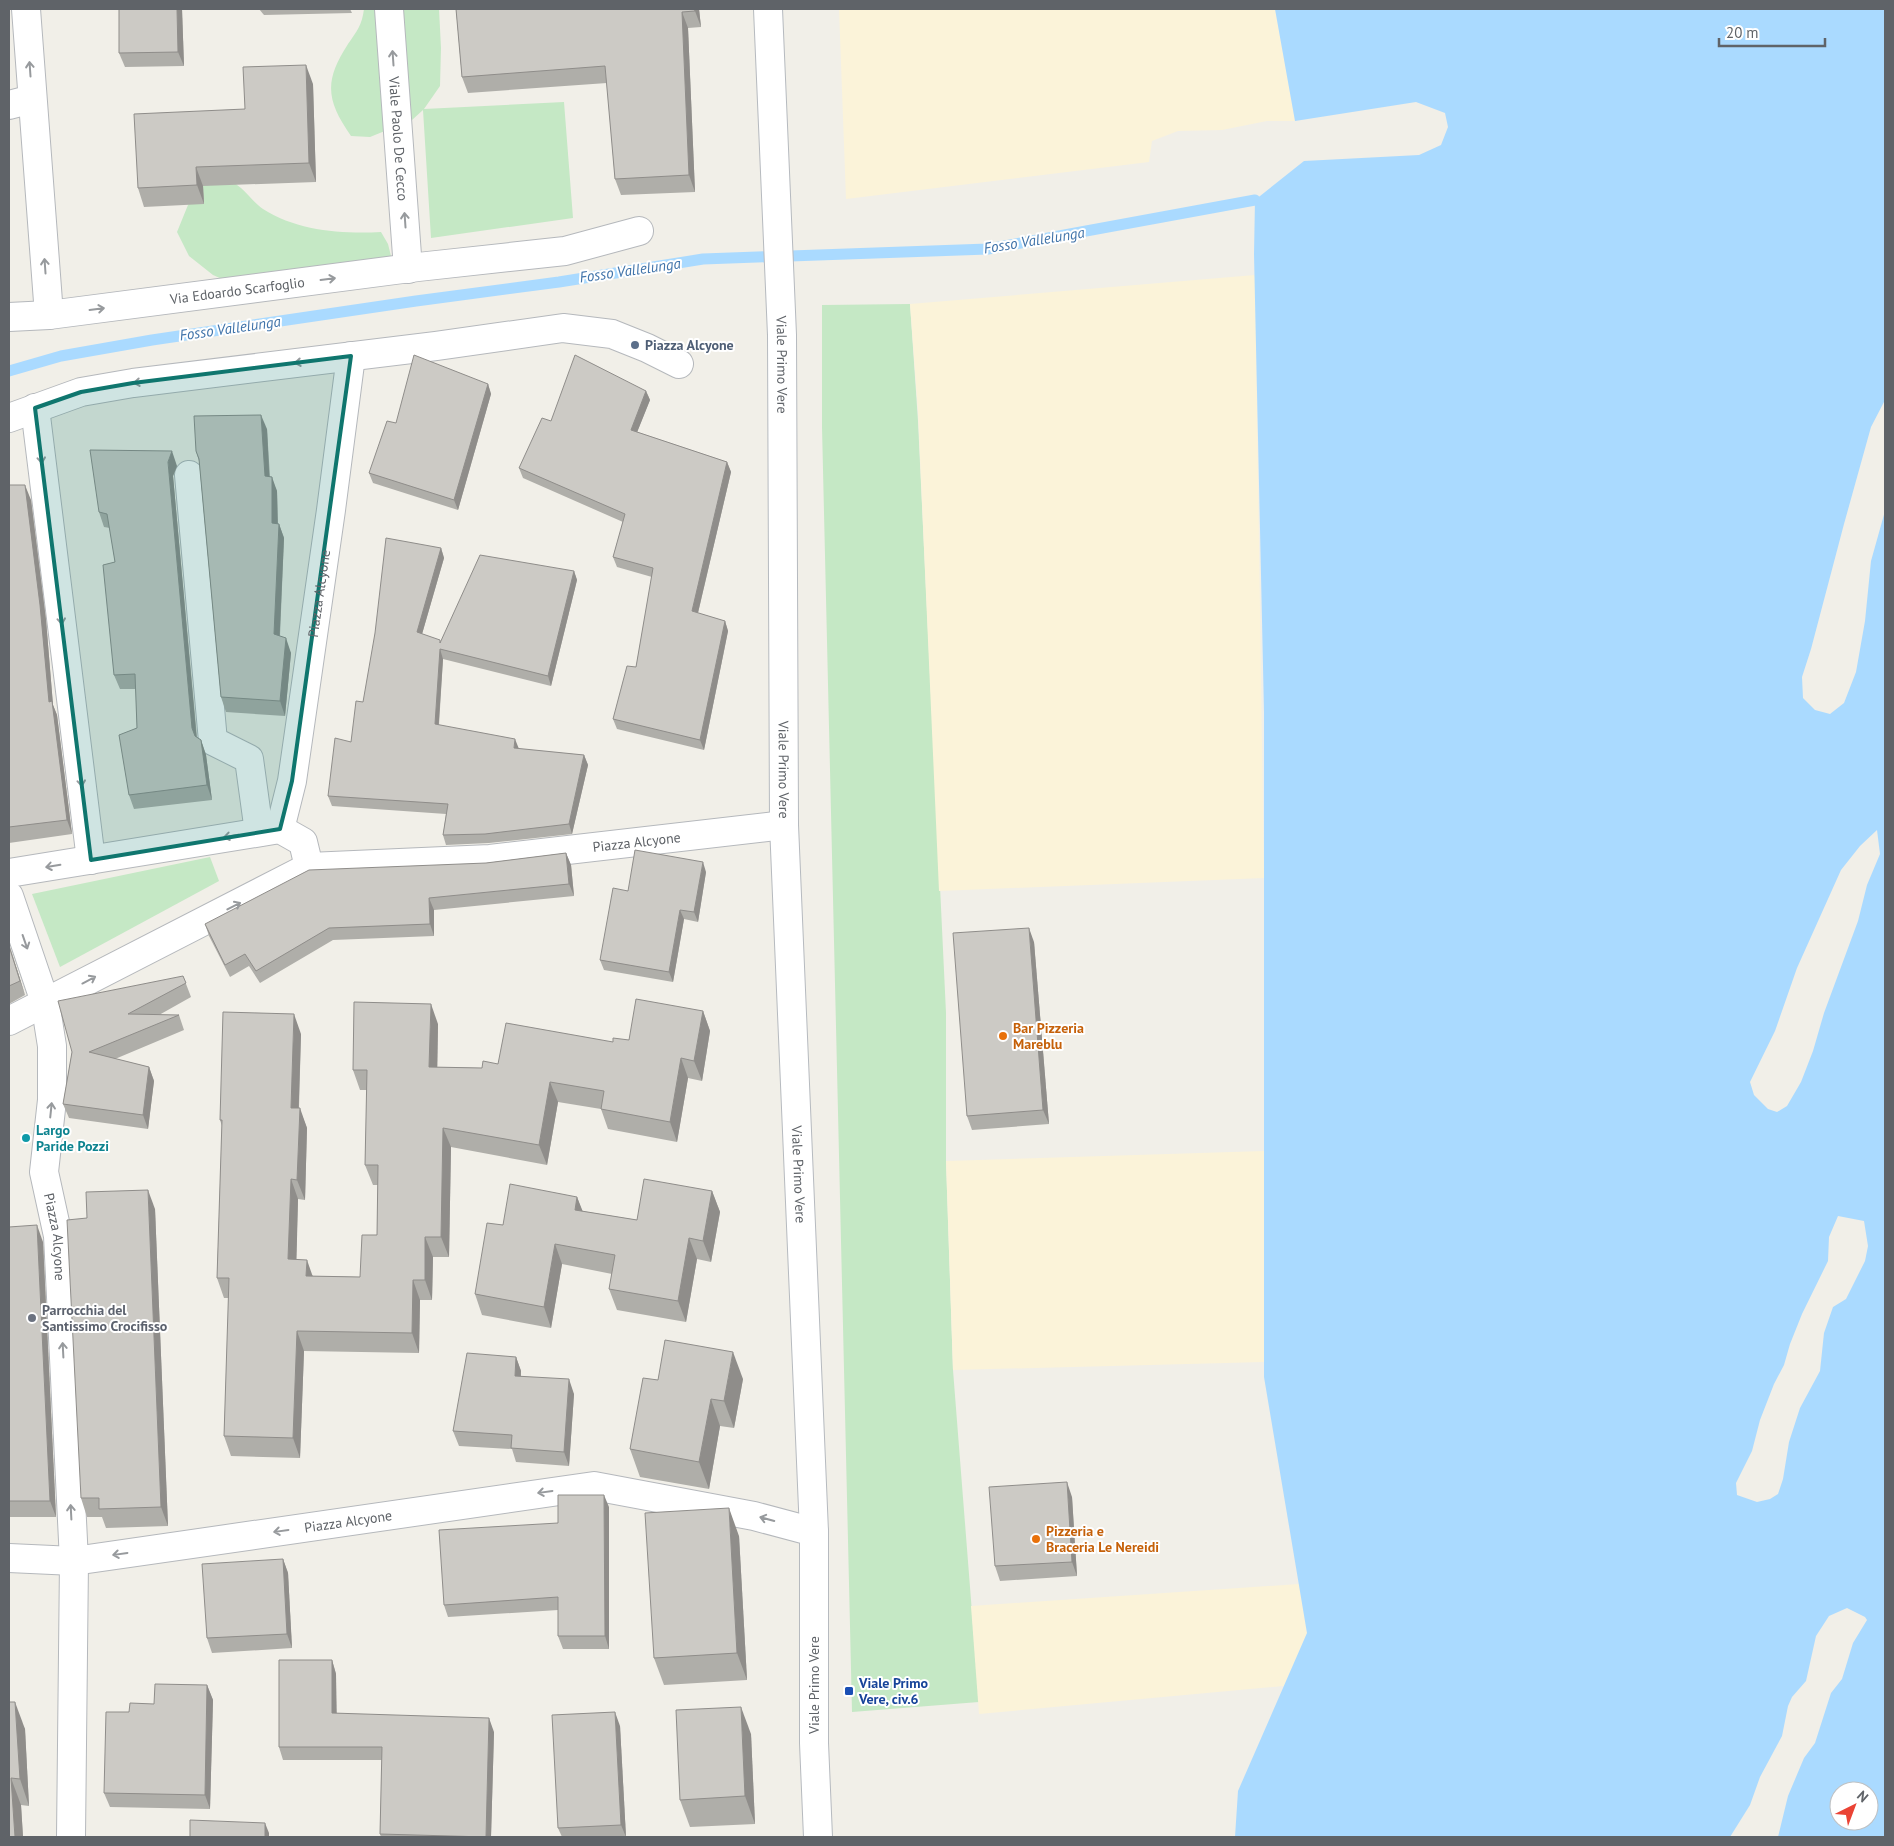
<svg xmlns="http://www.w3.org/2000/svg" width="1894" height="1846" font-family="'PT Sans',sans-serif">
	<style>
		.green { fill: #c5e8c5 }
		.sand { fill: #fbf3d9 }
		.water { fill: #aadaff; fill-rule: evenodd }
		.pier { fill: #f1efe8 }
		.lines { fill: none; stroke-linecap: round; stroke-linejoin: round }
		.stream { stroke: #aadaff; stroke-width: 11 }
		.street-casing { stroke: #b5b8bc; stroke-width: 30 }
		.secondary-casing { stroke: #b6babf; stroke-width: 30 }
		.street { stroke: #fff; stroke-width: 28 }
		.secondary { stroke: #fff; stroke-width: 28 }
		.wall { fill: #afaea9 }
		.shaded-wall { fill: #8f8d8a }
		.building { fill: #cccac5; stroke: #8f8d8a }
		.oneway { stroke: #979a9d }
		.marked { fill: #0f766e; fill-opacity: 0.2; stroke: #0f766e; stroke-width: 4; stroke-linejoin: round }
		.service-dot { fill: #5c6f8a; stroke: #fff; stroke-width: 2 }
		.food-dot { fill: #e8710a; stroke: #fff; stroke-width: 2 }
		.culture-dot { fill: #0f9aa8; stroke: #fff; stroke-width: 2 }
		.worship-dot { fill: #6b7280; stroke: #fff; stroke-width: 2 }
		.transit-dot { fill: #1a4fb4; stroke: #fff; stroke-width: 2 }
		.labels { text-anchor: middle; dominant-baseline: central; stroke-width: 4; stroke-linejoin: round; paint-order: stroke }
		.street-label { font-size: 14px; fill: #5f6368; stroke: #fff }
		.service-label { font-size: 14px; font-weight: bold; fill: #4e5e75; stroke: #fff; text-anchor: start }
		.food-label { font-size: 14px; font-weight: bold; fill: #c56008; stroke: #fff; text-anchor: start }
		.culture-label { font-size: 14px; font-weight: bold; fill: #0d838f; stroke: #fff; text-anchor: start }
		.worship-label { font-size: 14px; font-weight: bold; fill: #5b616d; stroke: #fff; text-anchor: start }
		.transit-label { font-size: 14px; font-weight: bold; fill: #164399; stroke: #fff; text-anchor: start }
		.water-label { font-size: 15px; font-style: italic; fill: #4174aa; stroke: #fff }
	</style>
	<rect width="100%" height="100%" fill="#f1efe8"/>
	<g class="green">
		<path d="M364,9H439L441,48L440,86L424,109L564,102L573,218L431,238L423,110L412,120L370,137L351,136C326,100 324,81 348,44C357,31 362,25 364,9Z"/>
		<path d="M217,174C225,178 234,182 241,188C248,194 254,203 263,209C297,231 342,234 381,232L388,244L393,264L233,284L213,275L189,256L177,232L188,205L198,189Z"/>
		<polygon points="910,304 918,421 946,1013 946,1161 953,1370 979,1702 852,1712 822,427 822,305"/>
		<polygon points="210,857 219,881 60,967 32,894"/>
	</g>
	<g class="sand">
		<polygon points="839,9 1275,9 1295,121 1267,121 1222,130 1178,131 1152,141 1149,162 846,199"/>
		<polygon points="1255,275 1264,878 939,891 918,412 910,304"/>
		<polygon points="1264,1151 1264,1362 953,1370 946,1161"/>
		<polygon points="1299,1584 1307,1633 1284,1686 979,1714 971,1606"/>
	</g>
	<path class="water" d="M1275,9H1885V1837H1235L1238,1791L1307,1633L1264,1377V712L1254,254L1255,200L1304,161L1419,155L1441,145L1448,127L1445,113L1416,102L1295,121ZM1839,1791H1869V1821H1839Z"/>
	<g class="pier">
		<polygon points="1885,400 1885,511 1871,561 1865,621 1856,672 1844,703 1830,714 1815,710 1803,698 1802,677 1811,649 1844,524 1871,427"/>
		<polygon points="1877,830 1880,854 1867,885 1858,921 1824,1013 1813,1051 1801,1082 1787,1106 1777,1112 1768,1109 1754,1095 1750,1082 1775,1031 1797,968 1841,870 1860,846"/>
		<polygon points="1838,1216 1864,1221 1868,1246 1865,1261 1846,1299 1833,1307 1824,1333 1820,1371 1800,1408 1789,1442 1783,1479 1778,1494 1770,1499 1757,1502 1737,1495 1736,1483 1752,1451 1760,1420 1774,1384 1784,1365 1790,1344 1802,1314 1828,1261 1829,1237"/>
		<polygon points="1847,1608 1865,1617 1867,1620 1853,1643 1842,1679 1831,1693 1815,1743 1804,1758 1788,1796 1778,1837 1730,1837 1750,1805 1760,1777 1782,1736 1788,1706 1792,1697 1806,1681 1816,1636 1829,1616"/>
	</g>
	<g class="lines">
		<polyline class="stream" points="9,371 61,356 152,340 416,301 559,282 703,259 988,249 1255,200"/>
		<g class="street-casing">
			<g id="street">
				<polyline points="26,9 49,315"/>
				<path id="s1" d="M389,9L408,269"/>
				<polyline points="9,105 32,99"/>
				<path id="s2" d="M9,317L49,315L418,267L565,251L639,231"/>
				<polyline points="35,408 91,860"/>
				<polyline points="9,418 81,392 133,383 436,346 563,328 612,334 647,348 679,364"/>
				<polyline points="189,475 213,741 249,759 259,832"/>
				<path id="s3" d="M280,829L292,781L331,510L351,356"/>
				<polyline points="9,873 280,829 303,842 309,867"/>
				<path id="s4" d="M9,896L45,1002L52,1046V1100L44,1172L58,1236L74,1561L71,1837"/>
				<path id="s5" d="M9,1021L309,867L490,859L784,825"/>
				<path id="s6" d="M9,1558L74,1561L594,1486L754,1516L814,1532"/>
			</g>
		</g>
		<g class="secondary-casing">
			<g id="secondary">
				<path id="s7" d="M768,9L782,335L784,825L814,1532V1743L818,1837"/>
			</g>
		</g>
		<use href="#street" class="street"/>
		<use href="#secondary" class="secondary"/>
	</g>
	<g class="wall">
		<polygon points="119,9 182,9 184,66 125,67 119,53"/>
		<polygon points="259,9 350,9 352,13 264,15"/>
		<polygon points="456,9 699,9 701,27 688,28 695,192 621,195 615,179 607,83 468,93 462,77"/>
		<polygon points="313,84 316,182 203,186 204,204 144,207 138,188 245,109"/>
		<polygon points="488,384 491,394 458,510 373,483 369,473 396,423"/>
		<polygon points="646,391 650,400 637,432 727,462 731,472 698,613 725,621 728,631 704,750 617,729 613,719 636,667 652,577 617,567 613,557 623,522 523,478 519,468 551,421"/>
		<polygon points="267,429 270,477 277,491 278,524 279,524 284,538 280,636 291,653 285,716 226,712 221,697 199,461 196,451"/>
		<polygon points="177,466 173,476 197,737 201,740 206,755 212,800 134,809 129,795 137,728 136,689 120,689 114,675 115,562 110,528 104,527 99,512"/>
		<polygon points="9,485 31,500 46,620 53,705 57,715 72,834 9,843"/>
		<polygon points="441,548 444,558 422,634 441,642 574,571 577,580 551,686 443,659 439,725 519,749 584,755 588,765 572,834 489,843 446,845 443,835 446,814 332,806 328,796 351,742 363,702"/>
		<polygon points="566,853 571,865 574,896 434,910 434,936 333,940 260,983 249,966 230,977 209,936 205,924 486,863"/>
		<polygon points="706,872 698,922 684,919 673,982 604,970 600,960"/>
		<polygon points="1034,942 1049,1124 972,1130 967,1116"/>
		<polygon points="9,944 25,995 9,1004"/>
		<polygon points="183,976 191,997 159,1015 179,1015 184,1030 115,1059 149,1067 154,1081 148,1129 69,1118 63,1104 72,1052"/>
		<polygon points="703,1011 710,1031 702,1081 688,1078 677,1142 608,1129 601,1109 558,1102 547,1165 451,1147 449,1257 433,1257 432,1300 420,1300 419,1353 304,1351 300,1458 231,1456 224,1436 229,1298 224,1298 217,1278 222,1126 220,1120 301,1034 299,1108 307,1128 305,1200 298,1199 296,1260 313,1276 360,1277 377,1235 378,1185 373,1185 365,1165 367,1090 360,1090 353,1070 438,1024 437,1067 482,1068 498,1064 613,1042 629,1040"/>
		<polygon points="712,1191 720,1212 711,1262 697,1259 686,1322 617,1310 609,1289 612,1274 562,1264 551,1328 482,1315 475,1294 503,1225 577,1197 582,1211 637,1220"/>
		<polygon points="155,1209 168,1526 106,1528 102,1517 87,1517 81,1498 87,1218"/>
		<polygon points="9,1227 43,1242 56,1517 9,1517"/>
		<polygon points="516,1357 521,1371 521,1376 574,1394 569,1466 516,1462 512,1449 459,1446 453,1431"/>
		<polygon points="743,1379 734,1428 720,1426 709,1489 640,1477 630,1449 658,1380"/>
		<polygon points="1072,1497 1077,1576 1000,1581 995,1566"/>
		<polygon points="609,1507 609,1649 563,1649 558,1636 558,1610 448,1617 444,1605 558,1523"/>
		<polygon points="739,1536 747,1680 664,1685 654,1658"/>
		<polygon points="283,1559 288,1573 292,1648 212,1653 207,1638"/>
		<polygon points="332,1660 336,1674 336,1713 494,1732 491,1837 381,1837 380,1834 382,1760 283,1760 279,1747"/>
		<polygon points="207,1685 213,1700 210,1809 110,1807 104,1793 154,1704"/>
		<polygon points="9,1702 25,1729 29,1806 21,1805 23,1837 9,1837"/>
		<polygon points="620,1726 626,1837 562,1837 558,1828"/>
		<polygon points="751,1734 755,1824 690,1827 680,1800"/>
	</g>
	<g class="shaded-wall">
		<polygon points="177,9 182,9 184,66 178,52"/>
		<polygon points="694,9 699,9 701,27 695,11"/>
		<polygon points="682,12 688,28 695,192 689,175"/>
		<polygon points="306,65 313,84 316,182 309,163"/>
		<polygon points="196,167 203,186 204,204 197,185"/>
		<polygon points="488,384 491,394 458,510 454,500"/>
		<polygon points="646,391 650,400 634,440 631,430"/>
		<polygon points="261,415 267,429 270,491 265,476"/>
		<polygon points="172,451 177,466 173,476 197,742 192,728 168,462"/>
		<polygon points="727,462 731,472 696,621 692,611"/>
		<polygon points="272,477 277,491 278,538 272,523"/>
		<polygon points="25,485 31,500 46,620 53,705 57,715 72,834 67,820 49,702"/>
		<polygon points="279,524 284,538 279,649 274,634"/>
		<polygon points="441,548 444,558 420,641 417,632"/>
		<polygon points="574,571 577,580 551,686 548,676"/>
		<polygon points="725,621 728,631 704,750 700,740"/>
		<polygon points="286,638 291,653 285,716 280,701"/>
		<polygon points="440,649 443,659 438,734 435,724"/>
		<polygon points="515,739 519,749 514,748"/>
		<polygon points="201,740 206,755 212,800 207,785"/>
		<polygon points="584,755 588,765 572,834 569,824"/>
		<polygon points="566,853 571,865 574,896 569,884"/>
		<polygon points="703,862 706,872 698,922 694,912"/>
		<polygon points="429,898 434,910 434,936 430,924"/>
		<polygon points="680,910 684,919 673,982 669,972"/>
		<polygon points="1029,928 1034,942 1049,1124 1043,1110"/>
		<polygon points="9,944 25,995 20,981"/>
		<polygon points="431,1004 438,1024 437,1087 429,1067"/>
		<polygon points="703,1011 710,1031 702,1081 694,1061"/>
		<polygon points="294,1014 301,1034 298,1128 291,1108"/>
		<polygon points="681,1058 688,1078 677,1142 670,1122"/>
		<polygon points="149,1067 154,1081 148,1129 143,1115"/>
		<polygon points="550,1082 558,1102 547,1165 539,1145"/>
		<polygon points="300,1108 307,1128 305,1200 297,1180"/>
		<polygon points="443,1128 451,1147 449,1257 441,1237"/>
		<polygon points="291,1179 298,1199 296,1279 288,1259"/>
		<polygon points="148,1190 155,1209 168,1526 161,1507"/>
		<polygon points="712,1191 720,1212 711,1262 703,1241"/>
		<polygon points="577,1197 585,1217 575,1210"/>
		<polygon points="37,1225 43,1242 56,1517 50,1501"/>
		<polygon points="425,1237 433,1257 432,1300 425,1280"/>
		<polygon points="689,1238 697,1259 686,1322 678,1301"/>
		<polygon points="555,1244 562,1264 551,1328 544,1307"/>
		<polygon points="307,1260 314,1280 306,1276"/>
		<polygon points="413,1280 420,1300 419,1353 412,1333"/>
		<polygon points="297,1331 304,1351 300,1458 293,1438"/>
		<polygon points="733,1352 743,1379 734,1428 724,1401"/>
		<polygon points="516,1357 521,1371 520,1390 515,1376"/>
		<polygon points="569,1379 574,1394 569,1466 564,1452"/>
		<polygon points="711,1399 720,1426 709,1489 699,1462"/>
		<polygon points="1067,1482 1072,1497 1077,1576 1072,1562"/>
		<polygon points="604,1495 609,1507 609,1649 605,1636"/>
		<polygon points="729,1508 739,1536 747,1680 737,1653"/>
		<polygon points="283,1559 288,1573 292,1648 287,1634"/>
		<polygon points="332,1660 336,1674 337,1726 332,1713"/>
		<polygon points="207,1685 213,1700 210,1809 205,1795"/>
		<polygon points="15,1702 25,1729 29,1806 20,1779"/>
		<polygon points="741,1707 751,1734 755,1824 745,1796"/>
		<polygon points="615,1712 620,1726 626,1837 621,1825"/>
		<polygon points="489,1718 494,1732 491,1837 486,1837"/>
		<polygon points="11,1778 21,1805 23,1837 15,1837"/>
		<polygon points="265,1823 269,1833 269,1837 265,1837"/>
	</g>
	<g class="building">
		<polygon points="119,9 177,9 178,52 119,53"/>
		<polygon points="456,9 694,9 695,11 682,12 689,175 615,179 605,66 462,77"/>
		<polygon points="306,65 309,163 196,167 197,185 138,188 134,114 245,109 243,67"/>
		<polygon points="414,355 488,384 454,500 369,473 387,421 396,423"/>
		<polygon points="575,355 646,391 631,430 727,462 692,611 725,621 700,740 613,719 627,666 636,667 653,568 613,557 625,514 519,468 542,418 551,421"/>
		<polygon points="261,415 265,476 272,477 272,523 279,524 274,634 286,638 280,701 221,697 199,459 196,451 194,416"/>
		<polygon points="90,450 172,451 168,462 192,728 195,736 201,740 207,785 129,795 119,735 137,728 135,674 114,675 103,565 115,562 107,514 99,512"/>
		<polygon points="9,485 25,485 40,605 49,702 52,701 67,820 9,827"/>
		<polygon points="386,538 441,548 417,632 440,640 440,643 480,555 574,571 548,676 440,649 435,724 515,739 514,748 584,755 569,824 485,834 443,835 448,804 328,796 335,738 351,742 356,701 363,702 375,633"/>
		<polygon points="635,850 703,862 694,912 680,910 669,972 600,960 613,888 628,891"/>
		<polygon points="566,853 569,884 429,898 430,924 329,928 256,971 245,954 225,965 205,924 309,870 486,863"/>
		<polygon points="1029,928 1043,1110 967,1116 953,933"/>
		<polygon points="9,946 20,981 9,986"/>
		<polygon points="183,976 186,983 128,1014 179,1015 89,1052 149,1067 143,1115 63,1104 72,1052 58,1001"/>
		<polygon points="636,999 703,1011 694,1061 681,1058 670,1122 601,1109 604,1091 550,1082 539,1145 443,1128 441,1237 425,1237 425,1280 413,1280 412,1333 297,1331 293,1438 224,1436 229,1278 217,1278 222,1120 220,1120 223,1012 294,1014 291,1108 300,1108 297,1180 291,1179 288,1259 307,1260 306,1276 360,1277 362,1235 377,1235 378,1165 365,1165 367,1070 353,1070 354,1002 431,1004 429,1067 482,1068 483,1061 498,1064 506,1023 613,1042 613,1038 629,1040"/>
		<polygon points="644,1179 712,1191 703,1241 689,1238 678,1301 609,1289 615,1255 555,1244 544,1307 475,1294 487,1223 503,1225 510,1184 577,1197 575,1210 637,1220"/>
		<polygon points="148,1190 161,1507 99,1509 99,1498 81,1498 67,1220 87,1218 86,1192"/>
		<polygon points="37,1225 50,1501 9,1501 9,1227"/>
		<polygon points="665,1340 733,1352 724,1401 711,1399 699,1462 630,1449 643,1378 658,1380"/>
		<polygon points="467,1353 516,1357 515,1376 569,1379 564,1452 511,1448 512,1435 453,1431"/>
		<polygon points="1067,1482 1072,1562 995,1566 989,1487"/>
		<polygon points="558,1495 604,1495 605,1636 558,1636 558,1597 444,1605 439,1530 558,1523"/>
		<polygon points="729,1508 737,1653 654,1658 645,1513"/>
		<polygon points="283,1559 287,1634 207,1638 202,1564"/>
		<polygon points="279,1660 332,1660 332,1713 489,1718 486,1837 380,1834 382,1747 279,1747"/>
		<polygon points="155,1684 207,1685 205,1795 104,1793 106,1712 129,1712 130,1703 154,1704"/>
		<polygon points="9,1702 15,1702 20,1779 11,1778 15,1837 9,1837"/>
		<polygon points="741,1707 745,1796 680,1800 676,1710"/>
		<polygon points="615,1712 621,1825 558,1828 552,1715"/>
		<polygon points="190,1820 265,1823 265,1837 190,1837"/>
	</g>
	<defs><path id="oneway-shaft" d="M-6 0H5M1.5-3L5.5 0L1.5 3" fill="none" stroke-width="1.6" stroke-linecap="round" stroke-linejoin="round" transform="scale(1.25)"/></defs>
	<g class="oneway">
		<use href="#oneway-shaft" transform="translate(393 58) rotate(-94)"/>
		<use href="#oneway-shaft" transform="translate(30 69) rotate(-94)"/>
		<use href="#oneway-shaft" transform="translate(405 220) rotate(-94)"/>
		<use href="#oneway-shaft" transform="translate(45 266) rotate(-94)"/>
		<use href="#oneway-shaft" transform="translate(328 279) rotate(-7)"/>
		<use href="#oneway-shaft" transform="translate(97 309) rotate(-7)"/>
		<use href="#oneway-shaft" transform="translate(302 362) rotate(173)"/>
		<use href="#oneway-shaft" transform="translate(141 382) rotate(173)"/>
		<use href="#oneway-shaft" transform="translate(41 456) rotate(83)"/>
		<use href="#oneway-shaft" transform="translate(61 617) rotate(83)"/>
		<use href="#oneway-shaft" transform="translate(81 779) rotate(83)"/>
		<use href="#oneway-shaft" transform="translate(231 836) rotate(171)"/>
		<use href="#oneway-shaft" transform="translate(53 866) rotate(171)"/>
		<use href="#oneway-shaft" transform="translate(234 906) rotate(-27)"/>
		<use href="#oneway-shaft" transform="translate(25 942) rotate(71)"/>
		<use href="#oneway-shaft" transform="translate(89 980) rotate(-28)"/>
		<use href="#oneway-shaft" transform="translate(51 1110) rotate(-84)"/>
		<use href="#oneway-shaft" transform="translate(63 1350) rotate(-93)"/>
		<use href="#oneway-shaft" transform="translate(545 1492) rotate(172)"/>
		<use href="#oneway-shaft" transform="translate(71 1512) rotate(-93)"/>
		<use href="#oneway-shaft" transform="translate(767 1519) rotate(-165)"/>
		<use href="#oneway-shaft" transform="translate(281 1531) rotate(172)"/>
		<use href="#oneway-shaft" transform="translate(120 1554) rotate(172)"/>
	</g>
	<path class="marked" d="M351,356L292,781L280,829L91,860L35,408L81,392L133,383Z"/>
	<circle class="service-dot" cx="635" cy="345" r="5"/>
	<g class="food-dot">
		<circle cx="1003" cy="1036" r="5"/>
		<circle cx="1036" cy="1539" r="5"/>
	</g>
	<circle class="culture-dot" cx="26" cy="1138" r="5"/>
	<circle class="worship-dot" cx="32" cy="1318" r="5"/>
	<rect class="transit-dot" x="844" y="1686" width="10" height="10" rx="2.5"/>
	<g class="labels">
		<g class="street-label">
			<text stroke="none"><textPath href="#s1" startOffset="130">Viale Paolo De Cecco</textPath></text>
			<text stroke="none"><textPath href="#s2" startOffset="230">Via Edoardo Scarfoglio</textPath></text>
			<text stroke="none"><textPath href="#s7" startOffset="356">Viale Primo Vere</textPath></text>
			<text stroke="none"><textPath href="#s3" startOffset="239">Piazza Alcyone</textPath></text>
			<text stroke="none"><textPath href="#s7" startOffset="761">Viale Primo Vere</textPath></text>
			<text stroke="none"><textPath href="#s5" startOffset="666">Piazza Alcyone</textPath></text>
			<text stroke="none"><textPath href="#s7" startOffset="1166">Viale Primo Vere</textPath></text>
			<text stroke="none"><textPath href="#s4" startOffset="349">Piazza Alcyone</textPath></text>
			<text stroke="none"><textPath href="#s6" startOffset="342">Piazza Alcyone</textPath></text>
			<text transform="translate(814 1685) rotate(-90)">Viale Primo Vere</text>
		</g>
		<g class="service-label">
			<text x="645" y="345">Piazza Alcyone</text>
		</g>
		<g class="food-label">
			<text x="1013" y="1028">Bar Pizzeria<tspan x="1013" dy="16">Mareblu</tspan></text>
			<text x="1046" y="1531">Pizzeria e<tspan x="1046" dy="16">Braceria Le Nereidi</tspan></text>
		</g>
		<g class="culture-label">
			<text x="36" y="1130">Largo<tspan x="36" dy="16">Paride Pozzi</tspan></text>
		</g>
		<g class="worship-label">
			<text x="42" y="1310">Parrocchia del<tspan x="42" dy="16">Santissimo Crocifisso</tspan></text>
		</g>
		<g class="transit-label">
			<text x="859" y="1683">Viale Primo<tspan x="859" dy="16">Vere, civ.6</tspan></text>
		</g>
		<g class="water-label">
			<text transform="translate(1034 240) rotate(-9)">Fosso Vallelunga</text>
			<text transform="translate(630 270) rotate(-8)">Fosso Vallelunga</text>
			<text transform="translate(230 328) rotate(-8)">Fosso Vallelunga</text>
		</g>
	</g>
	<rect width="1894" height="1846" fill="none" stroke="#5f6368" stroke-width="20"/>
	<g transform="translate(1854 1806) rotate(42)"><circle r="24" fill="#ffffff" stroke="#bfc1c3"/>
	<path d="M0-4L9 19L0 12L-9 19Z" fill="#ea4335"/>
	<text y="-8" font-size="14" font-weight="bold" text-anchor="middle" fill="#5f6368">N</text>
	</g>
	<path d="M1719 38v8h106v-8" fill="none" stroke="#5f6368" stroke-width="2.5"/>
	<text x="1726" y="38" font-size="15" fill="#5f6368" stroke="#ffffff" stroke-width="4" paint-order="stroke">20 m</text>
</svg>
